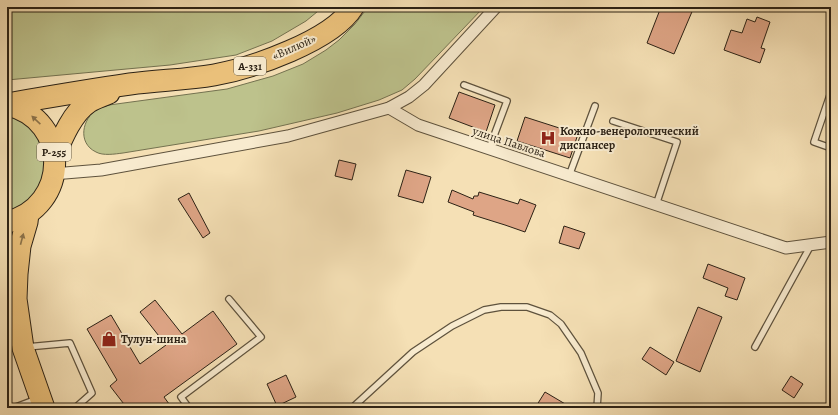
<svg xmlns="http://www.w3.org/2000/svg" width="838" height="415" font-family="Alegreya,serif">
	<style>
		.green { fill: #bdc28c; stroke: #747250 }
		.building { fill: #dea586; stroke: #2c2215 }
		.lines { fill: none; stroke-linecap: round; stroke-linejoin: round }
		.lane-casing { stroke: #5e523d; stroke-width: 8 }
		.street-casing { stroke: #5e523d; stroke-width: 13 }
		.highway-casing { stroke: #2c2215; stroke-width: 23 }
		.lane { stroke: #f8ebcf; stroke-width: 5.5 }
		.street { stroke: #f8ebcf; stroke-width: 11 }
		.highway { stroke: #eac07a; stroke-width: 21 }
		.oneway { fill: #8b7148 }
		.labels { text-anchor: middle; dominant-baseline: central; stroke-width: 4; stroke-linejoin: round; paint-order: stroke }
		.shield { fill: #f8ebcf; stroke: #695e4d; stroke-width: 1 }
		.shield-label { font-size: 11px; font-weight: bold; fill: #2c2215 }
		.street-label { font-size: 12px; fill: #2c2215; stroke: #f8ebcf }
		.poi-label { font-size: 12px; font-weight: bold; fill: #2c2215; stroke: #f8ebcf; text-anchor: start }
	</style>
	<rect width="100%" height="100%" fill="#f5e0b5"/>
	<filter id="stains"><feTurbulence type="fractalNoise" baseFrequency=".005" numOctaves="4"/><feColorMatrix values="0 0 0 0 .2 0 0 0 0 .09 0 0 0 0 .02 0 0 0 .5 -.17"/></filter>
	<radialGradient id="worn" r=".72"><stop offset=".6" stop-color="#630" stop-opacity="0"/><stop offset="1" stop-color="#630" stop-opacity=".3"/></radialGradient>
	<g class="green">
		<polygon points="7,7 323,7 306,21 272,41 236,55 170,65 7,80"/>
		<path d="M368,7H484L415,79L402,90L379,100L337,113L259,131L123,153C115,154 103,156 96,152C77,143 82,118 98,109C101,107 106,106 109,105L227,89L273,76L303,64L326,50L339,40L355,24Z"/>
		<polygon points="7,115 11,116 29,126 41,142 45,170 39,189 26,203 7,212"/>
	</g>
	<g class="building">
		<polygon points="661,7 694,7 674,54 647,43"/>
		<polygon points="757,17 770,22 761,48 765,49 760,63 724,50 731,30 742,33 747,19 755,22"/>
		<polygon points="459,92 495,105 486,132 449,118"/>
		<polygon points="525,117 578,134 570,158 517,141"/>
		<polygon points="339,160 356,164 352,180 335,176"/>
		<polygon points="406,170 431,177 423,203 398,196"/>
		<polygon points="452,190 473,199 474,196 478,196 479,192 518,204 520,199 536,205 525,232 505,225 473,215 474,212 448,202"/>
		<polygon points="189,193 210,233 203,238 178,199"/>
		<polygon points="564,226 585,233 579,249 559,243"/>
		<polygon points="708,264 745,278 737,300 725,296 728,288 703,278"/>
		<polygon points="155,300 182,334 213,311 237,344 164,397 172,408 127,408 110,386 117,380 87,329 111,315 140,364 166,345 140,312"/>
		<polygon points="698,307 722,317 700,372 676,361"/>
		<polygon points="650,347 674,362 666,375 642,359"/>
		<polygon points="286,375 296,397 277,406 267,384"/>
		<polygon points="791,376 803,384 794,398 782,390"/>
		<polygon points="545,392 572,408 535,408"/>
	</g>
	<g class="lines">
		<g class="lane-casing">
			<g id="lane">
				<polyline points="464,85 507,101 489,149"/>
				<polyline points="831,92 814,142 831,148"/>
				<polyline points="613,121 677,142 656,205"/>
				<polyline points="569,176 595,106"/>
				<polyline points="27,347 70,343 92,393 75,408"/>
				<polyline points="755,347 811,245"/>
				<polyline points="13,408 37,399"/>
				<polyline points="189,408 181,397 261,337 229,299"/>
				<polyline points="352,408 413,352 452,326 484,310 501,307 527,307 550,315 561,324 581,353 598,393 597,408"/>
			</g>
		</g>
		<g class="street-casing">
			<g id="street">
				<polyline points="389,108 418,125 786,248 831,242"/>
				<polyline points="53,174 101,170 288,136 389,108 409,97 424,85 496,7"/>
			</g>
		</g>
		<g class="highway-casing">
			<g id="highway">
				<path d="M7,104C48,97 89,90 130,84C158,80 186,80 214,75C252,68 332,41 353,7"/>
				<path d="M7,105C71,119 70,207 7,222"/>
				<path d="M55,155C62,138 73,112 89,102C95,98 103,96 109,93"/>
				<polyline points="28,214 27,222 20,246 17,274 16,299 23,348 44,408"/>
			</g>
		</g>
		<use href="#lane" class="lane"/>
		<use href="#street" class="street"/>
		<use href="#highway" class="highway"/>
	</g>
	<defs><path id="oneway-solid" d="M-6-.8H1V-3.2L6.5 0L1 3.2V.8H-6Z"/></defs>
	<g class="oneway">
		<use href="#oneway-solid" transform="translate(36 120) rotate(-137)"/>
		<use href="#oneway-solid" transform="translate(22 239) rotate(-75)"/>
	</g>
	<defs>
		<g id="hospital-bare" transform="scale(1.2)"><path d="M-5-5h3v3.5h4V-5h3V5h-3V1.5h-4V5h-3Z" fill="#8f2418" stroke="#f8ebcf" stroke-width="2.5" paint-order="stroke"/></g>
		<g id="shop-bare" transform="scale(1.2)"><path d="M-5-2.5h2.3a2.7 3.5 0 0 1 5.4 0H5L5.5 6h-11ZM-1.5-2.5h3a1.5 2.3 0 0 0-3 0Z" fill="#8f2418" stroke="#f8ebcf" stroke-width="2.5" paint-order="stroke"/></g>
	</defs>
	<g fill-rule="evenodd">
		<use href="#hospital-bare" x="548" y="138"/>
		<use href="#shop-bare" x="109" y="339"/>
	</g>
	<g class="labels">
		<g class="shield">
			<rect x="234" y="57" width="32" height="18" rx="3"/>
			<rect x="37" y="143" width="34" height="18" rx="3"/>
		</g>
		<g class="shield-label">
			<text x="250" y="66">А-331</text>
			<text x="54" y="152">Р-255</text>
		</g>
		<g class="street-label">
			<text transform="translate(294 47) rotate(-24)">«Вилюй»</text>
			<text transform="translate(509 142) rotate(18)">улица Павлова</text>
		</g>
		<g class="poi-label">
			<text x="560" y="131">Кожно-венерологический<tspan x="560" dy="14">диспансер</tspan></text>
			<text x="121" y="339">Тулун-шина</text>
		</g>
	</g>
	<rect width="838" height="415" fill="none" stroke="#f5e0b5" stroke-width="24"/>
	<rect x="8" y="8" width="822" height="399" fill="none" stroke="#2c2215" stroke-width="2"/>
	<rect x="12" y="12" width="814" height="391" fill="none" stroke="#2c2215"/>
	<rect width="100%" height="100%" filter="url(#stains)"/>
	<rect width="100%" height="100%" fill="url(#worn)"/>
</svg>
